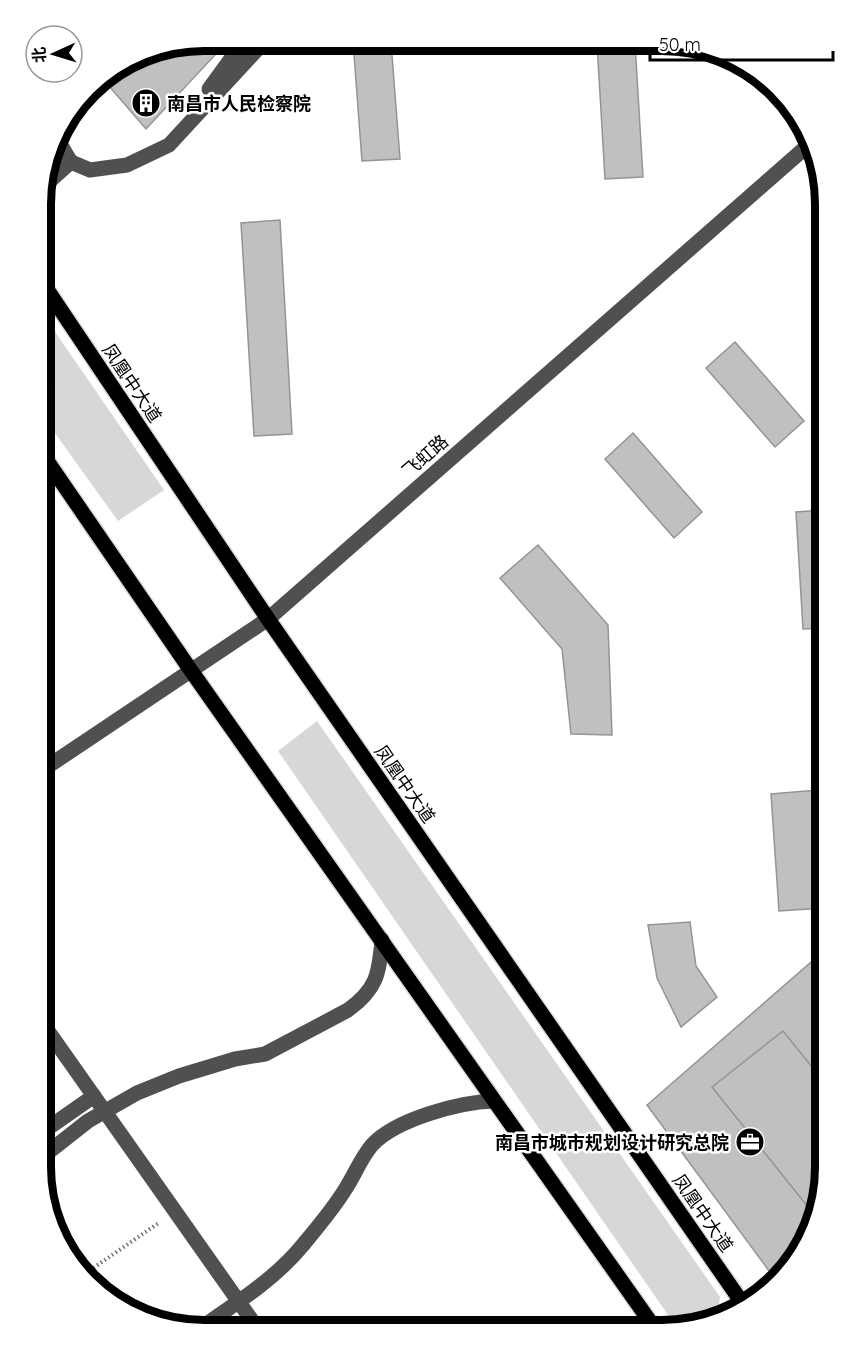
<svg xmlns="http://www.w3.org/2000/svg" width="866" height="1371" font-family="Quicksand,'Noto Sans SC',sans-serif">
	<style>
		.green { fill: #d7d7d7 }
		.building { fill: #c0c0c0; stroke: #949494; stroke-width: 1.5 }
		.lines { fill: none; stroke-linecap: round; stroke-linejoin: round }
		.major-casing { stroke: #dbdbdb; stroke-width: 18 }
		.path { stroke: #727272; stroke-width: 4; stroke-dasharray: 1.5 3; stroke-linecap: butt }
		.minor { stroke: #505050; stroke-width: 15 }
		.major { stroke: #000; stroke-width: 15 }
		.labels { text-anchor: middle; dominant-baseline: central; stroke-width: 5; stroke-linejoin: round; paint-order: stroke }
		.poi-label { font-size: 18px; font-weight: bold; fill: #000; stroke: #fff; text-anchor: start }
		.street-label { font-size: 18px; fill: #000; stroke: #fff }
		.rim { fill: none; stroke: #000; stroke-width: 8 }
	</style>
	<rect width="100%" height="100%" fill="#fff"/>
	<g class="green">
		<polygon points="42,313 164,490 118,521 42,415"/>
		<polygon points="317,721 720,1297 717,1317 713,1321 677,1328 278,751"/>
	</g>
	<g class="building">
		<polygon points="204,40 228,41 146,129 102,78 142,53"/>
		<polygon points="353,41 391,42 400,159 362,161"/>
		<polygon points="597,43 635,43 643,177 605,179"/>
		<polygon points="280,220 292,434 254,436 241,223"/>
		<polygon points="735,342 804,421 775,447 706,368"/>
		<polygon points="633,433 702,512 674,538 605,459"/>
		<polygon points="825,510 825,628 803,629 796,512"/>
		<polygon points="538,545 608,625 612,735 571,734 562,649 500,578"/>
		<polygon points="818,790 820,827 825,826 825,873 821,874 823,908 779,911 771,794"/>
		<polygon points="690,922 696,966 717,997 681,1027 657,978 648,925"/>
		<polygon points="825,950 825,1178 792,1266 775,1279 647,1105"/>
		<polygon points="783,1031 825,1083 825,1178 812,1212 712,1087"/>
	</g>
	<g class="lines">
		<g class="major-casing">
			<g id="major">
				<polyline points="42,282 268,619 743,1304"/>
				<polyline points="41,452 192,672 656,1330"/>
			</g>
		</g>
		<polyline class="path" points="86,1273 160,1222"/>
		<g class="minor">
			<polyline points="209,89 244,41"/>
			<polyline points="56,137 71,162 90,170 127,165 169,145 265,41"/>
			<polyline points="42,188 71,162"/>
			<polyline points="41,771 268,619 813,141"/>
			<polyline points="41,1021 258,1329"/>
			<polyline points="41,1133 94,1096"/>
			<path d="M41,1158L88,1121L137,1093L179,1076L235,1059L265,1054L348,1010C377,989 379,974 382,940"/>
			<path d="M199,1329C234,1305 275,1279 302,1246C317,1228 334,1208 346,1188C355,1174 361,1158 372,1145C396,1119 460,1102 494,1101"/>
		</g>
		<use href="#major" class="major"/>
	</g>
	<defs>
		<g id="building-disc" transform="scale(1.5)"><circle r="9.5" fill="#000" stroke="#fff"/><path d="M-4-6H4V6H1V3H-1V6H-4ZM-2.5-4.3h1.7v1.8h-1.7ZM.8-4.3h1.7v1.8H.8ZM-2.5-1h1.7V.8h-1.7ZM.8-1h1.7V.8H.8Z" fill="#fff"/></g>
		<g id="office-disc" transform="scale(1.5)"><circle r="9.5" fill="#000" stroke="#fff"/><path d="M-6-3h4V-5.5h4V-3h4V5H-6ZM-1-4.5V-3h2v-1.5ZM-6 0V1H6V0Z" fill="#fff"/></g>
	</defs>
	<g fill-rule="evenodd">
		<use href="#building-disc" x="146" y="103"/>
		<use href="#office-disc" x="750" y="1142"/>
	</g>
	<g class="labels">
		<g class="poi-label">
			<text x="167" y="103">南昌市人民检察院</text>
			<text x="729" y="1142" text-anchor="end">南昌市城市规划设计研究总院</text>
		</g>
		<g class="street-label">
			<text transform="translate(132 383) rotate(56)">凤凰中大道</text>
			<text transform="translate(425 456) rotate(-41)">飞虹路</text>
			<text transform="translate(405 784) rotate(55)">凤凰中大道</text>
			<text transform="translate(703 1213) rotate(55)">凤凰中大道</text>
		</g>
	</g>
	<path d="M0 0H866V1371H0ZM204 51H662A153 153 0 0 1 815 204V1167A153 153 0 0 1 662 1320H204A153 153 0 0 1 51 1167V204A153 153 0 0 1 204 51Z" fill="#fff" fill-rule="evenodd"/>
	<path class="rim" d="M204 51H662A153 153 0 0 1 815 204V1167A153 153 0 0 1 662 1320H204A153 153 0 0 1 51 1167V204A153 153 0 0 1 204 51Z"/>
	<g transform="translate(54 54) rotate(266)"><circle r="28" fill="#ffffff" stroke="#999999" stroke-width="1.5"/>
	<path d="M0-4.5L10 22L0 15L-10 22Z" fill="#000000"/>
	<text y="-9" font-size="16" font-weight="bold" text-anchor="middle" fill="#000000">北</text>
	</g>
	<path d="M650 51v9h183v-9" fill="none" stroke="#000000" stroke-width="3"/>
	<text x="659" y="51" font-size="18" fill="#000000" stroke="#ffffff" stroke-width="4.5" paint-order="stroke">50 m</text>
</svg>
